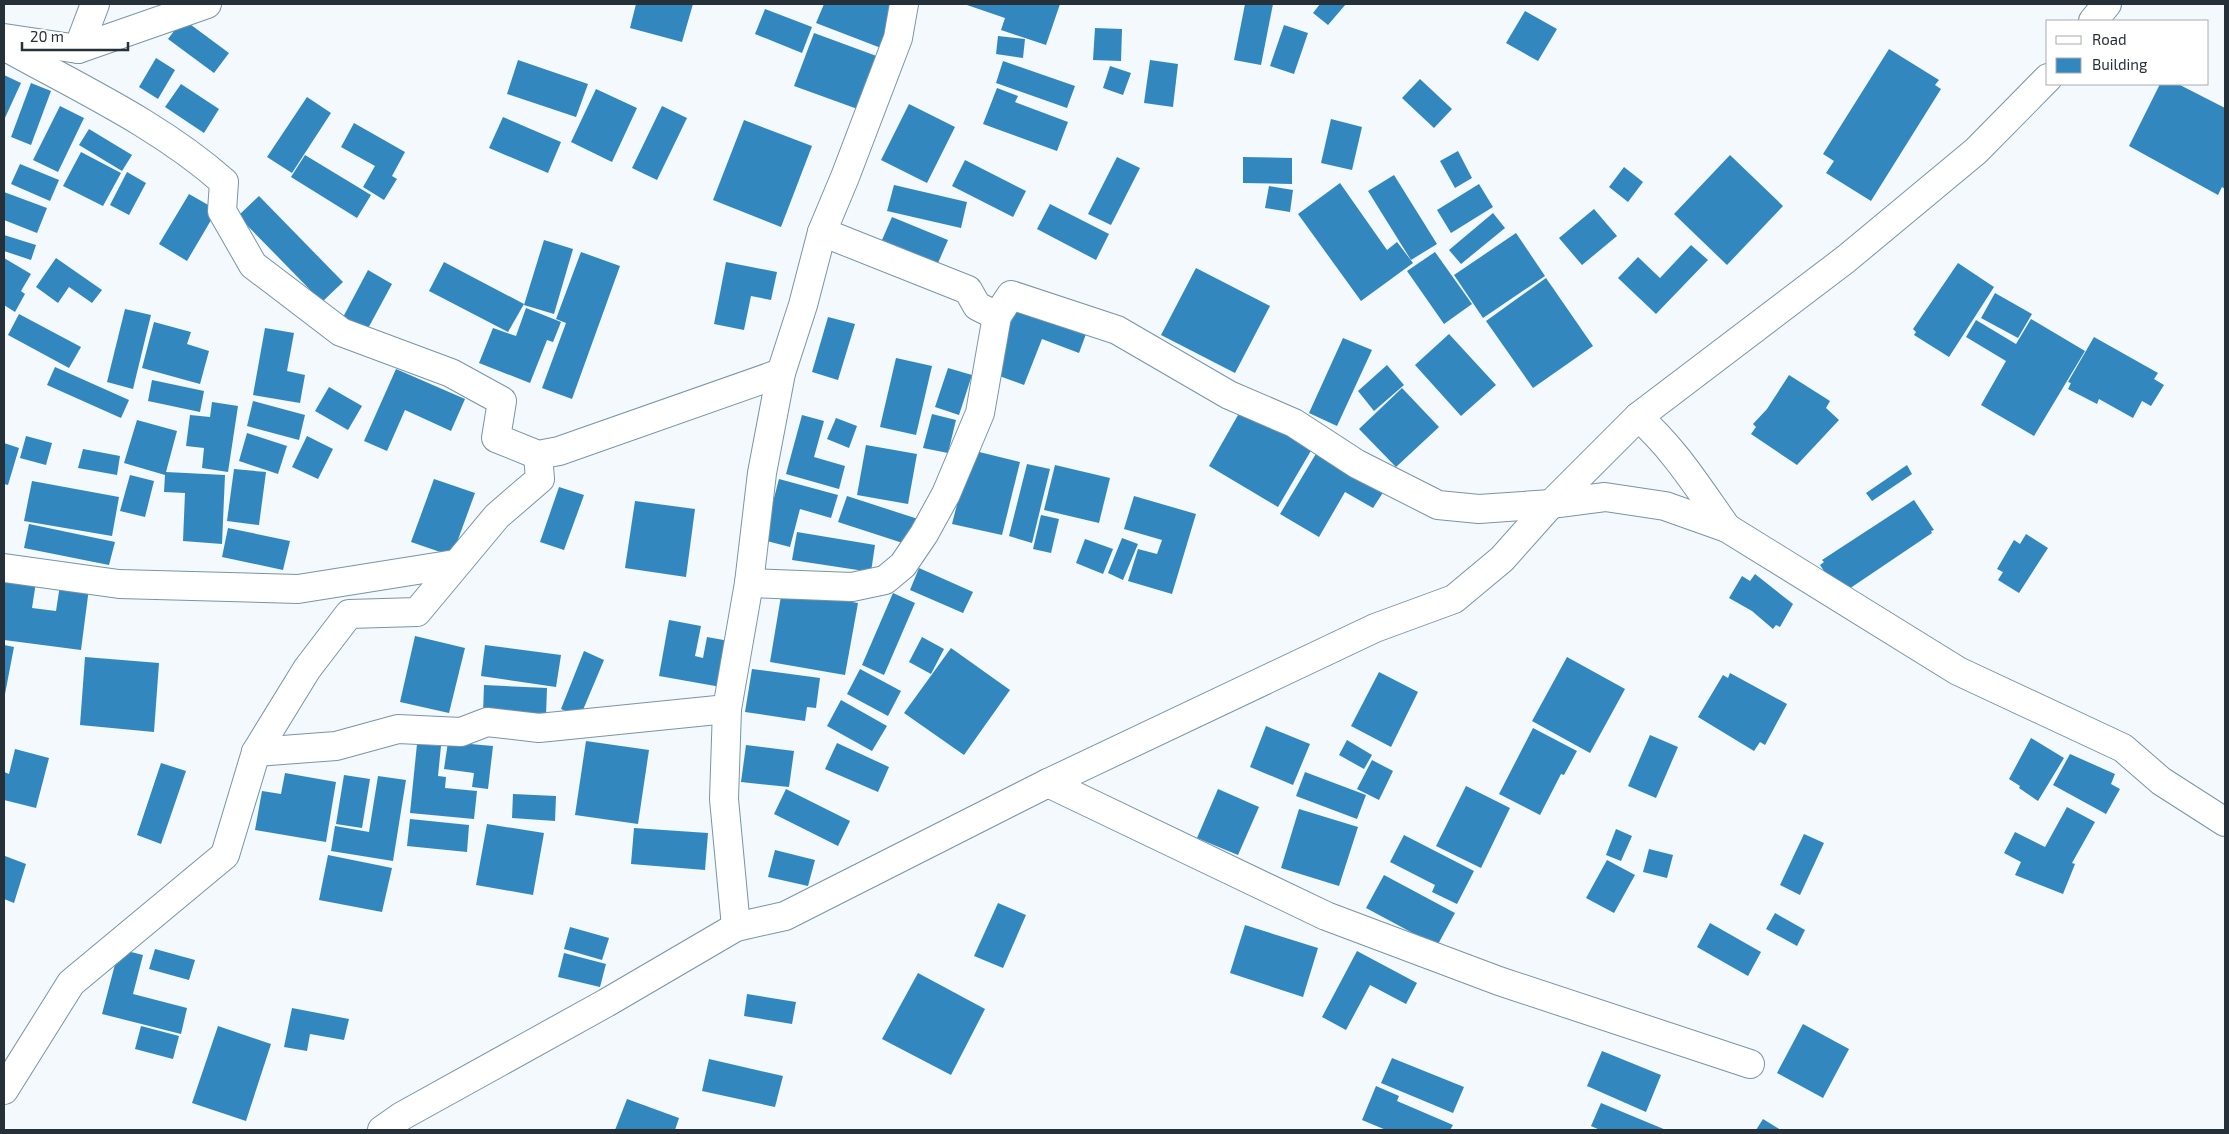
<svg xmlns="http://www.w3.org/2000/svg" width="2229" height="1134" font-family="'Exo 2',sans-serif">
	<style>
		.building { fill: #3288be }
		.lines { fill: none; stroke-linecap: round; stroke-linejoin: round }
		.minor-casing { stroke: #7994a8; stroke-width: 30 }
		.minor { stroke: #fff; stroke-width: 28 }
	</style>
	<rect width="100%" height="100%" fill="#f3f9fd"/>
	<g class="building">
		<polygon points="636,4 693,4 682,42 630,28"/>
		<polygon points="824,4 899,4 881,48 816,23"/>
		<polygon points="964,4 1060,4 1046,45 1001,30 1005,18"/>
		<polygon points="1245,4 1273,4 1261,65 1234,60"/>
		<polygon points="1320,4 1346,4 1328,25 1313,13"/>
		<polygon points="765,9 812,27 802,53 755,34"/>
		<polygon points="1525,11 1557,29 1538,61 1506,43"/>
		<polygon points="183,19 229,53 214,73 168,39"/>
		<polygon points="1284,25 1308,33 1294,74 1270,66"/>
		<polygon points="1095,28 1122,29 1121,61 1093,60"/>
		<polygon points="814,33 882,58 863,111 794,86"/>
		<polygon points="998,36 1025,39 1023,58 996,54"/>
		<polygon points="1889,49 1939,80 1935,85 1941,89 1871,201 1826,173 1834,161 1823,154"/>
		<polygon points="156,58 175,70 158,99 139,87"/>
		<polygon points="518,60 588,84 576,117 507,94"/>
		<polygon points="1150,60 1178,64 1173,107 1144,103"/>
		<polygon points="1003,61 1075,86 1067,108 996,83"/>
		<polygon points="1110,66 1131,73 1123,95 1103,88"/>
		<polygon points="4,75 21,83 4,120"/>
		<polygon points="1420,79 1452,109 1434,128 1402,98"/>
		<polygon points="31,83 51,91 31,145 11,137"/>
		<polygon points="181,84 219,109 204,133 165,107"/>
		<polygon points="2160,84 2178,84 2225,108 2225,189 2222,187 2218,195 2129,146"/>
		<polygon points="997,88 1018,96 1015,102 1068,122 1057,151 983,124"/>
		<polygon points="596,89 637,108 612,162 571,142"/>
		<polygon points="307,97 331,113 292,173 267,157"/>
		<polygon points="909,104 955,127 927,183 881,160"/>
		<polygon points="60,106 84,118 58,172 33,160"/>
		<polygon points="662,106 687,118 657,180 632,168"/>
		<polygon points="503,117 561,142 548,173 489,148"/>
		<polygon points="1331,119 1362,127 1352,170 1321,163"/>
		<polygon points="744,120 812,146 781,227 713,200"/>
		<polygon points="354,123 405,152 392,176 397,179 384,200 363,187 375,166 341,147"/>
		<polygon points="89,129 132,155 122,171 79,145"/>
		<polygon points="1458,151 1472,178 1455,188 1440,161"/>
		<polygon points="81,152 121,173 103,206 63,186"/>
		<polygon points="305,155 371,195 357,218 291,177"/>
		<polygon points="1730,155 1783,206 1727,265 1674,214"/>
		<polygon points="1117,157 1140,168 1111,225 1088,214"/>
		<polygon points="1243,157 1292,158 1292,184 1243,183"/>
		<polygon points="965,160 1026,191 1013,217 952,186"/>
		<polygon points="20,164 59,180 50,201 11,184"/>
		<polygon points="1624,167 1643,182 1628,202 1609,187"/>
		<polygon points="127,172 146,183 129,215 110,205"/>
		<polygon points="1394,175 1437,244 1411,260 1368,191"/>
		<polygon points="1340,183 1387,250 1397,242 1413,263 1361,301 1298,214"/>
		<polygon points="1479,184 1493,207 1451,233 1437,210"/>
		<polygon points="894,185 967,202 961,228 887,211"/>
		<polygon points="1269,186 1293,190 1290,212 1265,208"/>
		<polygon points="4,192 47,208 37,233 4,220"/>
		<polygon points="189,194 217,210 187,261 159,244"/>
		<polygon points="259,196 343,282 322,302 238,216"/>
		<polygon points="1050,204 1109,234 1096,260 1037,229"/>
		<polygon points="1594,209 1617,236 1582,265 1559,238"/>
		<polygon points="1493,213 1505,228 1461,264 1449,250"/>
		<polygon points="892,217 948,240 938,263 882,240"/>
		<polygon points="1516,233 1545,276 1483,318 1454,275"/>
		<polygon points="4,235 36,245 31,260 4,251"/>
		<polygon points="544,240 573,249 554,314 524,305"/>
		<polygon points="1691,245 1708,260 1656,314 1618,278 1638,257 1660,278"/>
		<polygon points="581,252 620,266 572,399 542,388 566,323 556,319"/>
		<polygon points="1435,252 1472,304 1444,324 1407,271"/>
		<polygon points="4,258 31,274 21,291 25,294 15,312 4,305"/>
		<polygon points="56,258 102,290 92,303 69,287 58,303 36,287"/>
		<polygon points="444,262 524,304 508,332 429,291"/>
		<polygon points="726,262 777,272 771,300 751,296 744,330 714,324"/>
		<polygon points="1958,263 1994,287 1949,357 1914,335 1916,332 1913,329"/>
		<polygon points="1196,268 1270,306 1235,373 1161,335"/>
		<polygon points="368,270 392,284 365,334 341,321"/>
		<polygon points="1546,278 1593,346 1533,388 1486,321"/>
		<polygon points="1995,293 2032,314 2018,338 1981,318"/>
		<polygon points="1017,307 1086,334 1079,353 1042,339 1024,385 991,373"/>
		<polygon points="526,308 561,322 553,342 547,340 530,383 479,363 493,328 516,336"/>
		<polygon points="125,309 151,315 133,389 107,382"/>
		<polygon points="19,314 81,347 69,368 8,335"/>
		<polygon points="828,317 855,324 838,380 812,372"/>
		<polygon points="2031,319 2085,351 2034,436 1981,405 2006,361 1966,337 1976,320 2016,344"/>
		<polygon points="154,322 191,332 187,344 209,351 200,384 142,368"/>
		<polygon points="265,328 294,333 287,371 305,375 300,403 253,395"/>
		<polygon points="1449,334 1496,385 1461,416 1415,365"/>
		<polygon points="2094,337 2158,373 2154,379 2164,385 2151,406 2142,401 2133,418 2099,399 2097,404 2068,389 2071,383 2068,382"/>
		<polygon points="1343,338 1372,350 1337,426 1309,413"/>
		<polygon points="896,358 932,366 916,435 880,427"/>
		<polygon points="1387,365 1404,385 1374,411 1358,391"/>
		<polygon points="55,367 129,400 121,418 47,385"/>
		<polygon points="948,368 972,375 959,415 935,407"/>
		<polygon points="396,369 465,399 451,431 405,410 387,451 364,441"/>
		<polygon points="1789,375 1830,401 1826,408 1839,420 1797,465 1751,434 1756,427 1753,424 1767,409"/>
		<polygon points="152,380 204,391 200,412 148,401"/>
		<polygon points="329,387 362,406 348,430 315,411"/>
		<polygon points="1402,388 1439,427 1396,467 1359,429"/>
		<polygon points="253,401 305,415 299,440 247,426"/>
		<polygon points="212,402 238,406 228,472 202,468 204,448 186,446 190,415 210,417"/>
		<polygon points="1242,408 1312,449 1278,507 1209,466"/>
		<polygon points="932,414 956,420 948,453 923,448"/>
		<polygon points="802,415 824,421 814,457 845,466 839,489 786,474"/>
		<polygon points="836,418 857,426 849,448 827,439"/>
		<polygon points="137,420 177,431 166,472 225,475 222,544 183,541 185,493 164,492 165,475 124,463"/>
		<polygon points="247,433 287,446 278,474 239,461"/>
		<polygon points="26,436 52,443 46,465 20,458"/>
		<polygon points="307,436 333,449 318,479 292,467"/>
		<polygon points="4,443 19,448 8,485 4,484"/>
		<polygon points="866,445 917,454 908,504 857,495"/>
		<polygon points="83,449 120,456 117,475 78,468"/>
		<polygon points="971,450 1020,462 1002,535 952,524"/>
		<polygon points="1317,452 1384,491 1373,508 1345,492 1319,537 1280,514"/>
		<polygon points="1027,464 1050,469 1032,543 1009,536"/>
		<polygon points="1055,465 1110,478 1099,523 1044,510"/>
		<polygon points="1907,465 1912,474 1872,501 1866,493"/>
		<polygon points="234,469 266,472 259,525 227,521"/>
		<polygon points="130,475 154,481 145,517 120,511"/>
		<polygon points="434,479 475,493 452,556 411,542"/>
		<polygon points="779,479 838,495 831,518 800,509 790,547 763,540"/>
		<polygon points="32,481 119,497 112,536 24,521"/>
		<polygon points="559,487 584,495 564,550 540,542"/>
		<polygon points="847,496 921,520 912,546 838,522"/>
		<polygon points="1134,496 1196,514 1172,594 1128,581 1138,549 1157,554 1162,540 1124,529"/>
		<polygon points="1914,500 1934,530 1931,531 1932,533 1840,595 1820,565 1824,562 1822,560"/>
		<polygon points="635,501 695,509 686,577 625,568"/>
		<polygon points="1041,515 1059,519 1051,553 1033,549"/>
		<polygon points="29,524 115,542 109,565 24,548"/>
		<polygon points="228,528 290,541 283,570 222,557"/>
		<polygon points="797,532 875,545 871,572 792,560"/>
		<polygon points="2026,534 2048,548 2019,593 1998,580 2003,572 1997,569 2014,540 2020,544"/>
		<polygon points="1122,538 1138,544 1123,580 1108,573"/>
		<polygon points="1085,539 1113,549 1103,574 1076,563"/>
		<polygon points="919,568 973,592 963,613 910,590"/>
		<polygon points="1755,574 1793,604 1780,627 1776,625 1773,629 1752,611 1729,598 1742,576 1750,581"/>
		<polygon points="4,577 36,582 32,608 56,611 60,585 89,588 81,650 4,640"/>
		<polygon points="782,590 858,603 845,675 770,662"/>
		<polygon points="893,593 915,603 884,675 862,665"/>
		<polygon points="669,620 701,626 695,656 703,658 707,637 729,641 721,687 659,676"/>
		<polygon points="415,636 465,648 449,713 400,702"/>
		<polygon points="922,637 944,649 931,674 909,662"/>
		<polygon points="4,645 14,647 5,694 4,694"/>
		<polygon points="485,645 561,655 556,687 481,676"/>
		<polygon points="951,648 1010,690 964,755 904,713"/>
		<polygon points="584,651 604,660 580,717 561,709"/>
		<polygon points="85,657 159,663 154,732 80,725"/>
		<polygon points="1567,657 1625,689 1590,753 1532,721"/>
		<polygon points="752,669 820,678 816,708 807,707 805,721 745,712"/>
		<polygon points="860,669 901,691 888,716 847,694"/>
		<polygon points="1379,672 1418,692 1391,747 1351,726"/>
		<polygon points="1730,673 1787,704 1765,745 1760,742 1754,751 1698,717 1723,675 1728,678"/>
		<polygon points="484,685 547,688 546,716 483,714"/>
		<polygon points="841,700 887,726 872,751 827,726"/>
		<polygon points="1266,726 1310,744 1293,785 1250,767"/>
		<polygon points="1533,728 1577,751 1564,775 1561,774 1540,815 1499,794"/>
		<polygon points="1650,735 1678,747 1656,798 1628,786"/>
		<polygon points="2031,738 2064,758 2038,801 2019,788 2020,786 2009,779"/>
		<polygon points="1347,740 1372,755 1364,769 1339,755"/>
		<polygon points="586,741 649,750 638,824 575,815"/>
		<polygon points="448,742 493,746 488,789 472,787 474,773 444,769"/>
		<polygon points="837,743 889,767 878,792 825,769"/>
		<polygon points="417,744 441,746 438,776 446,777 445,788 477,791 474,819 410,813"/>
		<polygon points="746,745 794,751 789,787 741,782"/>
		<polygon points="15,749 49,758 36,808 4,800 4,772 9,774"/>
		<polygon points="2070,754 2115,774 2111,784 2120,789 2106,814 2053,785"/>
		<polygon points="1372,760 1393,771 1379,800 1357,789"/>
		<polygon points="161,763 186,771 161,844 137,835"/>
		<polygon points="1305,772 1366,795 1357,819 1296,796"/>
		<polygon points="285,773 336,782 326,842 255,830 262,791 281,794"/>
		<polygon points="344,775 370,779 362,828 336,824"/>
		<polygon points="378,776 406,780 393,861 331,851 335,826 369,832"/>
		<polygon points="1466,786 1510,808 1481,868 1436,846"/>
		<polygon points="786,789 850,821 838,846 774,814"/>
		<polygon points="1218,789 1259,807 1238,855 1197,838"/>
		<polygon points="513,794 556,796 555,821 512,818"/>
		<polygon points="2067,807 2095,822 2072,863 2075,864 2063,894 2015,875 2021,862 2004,853 2015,832 2045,847"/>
		<polygon points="1299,809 1358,827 1339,886 1281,868"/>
		<polygon points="410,819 469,825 467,852 407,846"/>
		<polygon points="487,824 544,833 533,895 476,885"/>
		<polygon points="634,828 708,833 705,870 631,864"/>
		<polygon points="1616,829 1632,836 1621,861 1606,855"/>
		<polygon points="1804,834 1824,843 1800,895 1780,885"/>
		<polygon points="1404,835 1474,871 1457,904 1432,892 1435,885 1390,862"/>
		<polygon points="1649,849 1673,855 1667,878 1643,872"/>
		<polygon points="775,850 815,860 808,886 768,877"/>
		<polygon points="328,855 392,868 382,912 319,900"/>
		<polygon points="5,856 26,864 14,903 4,899"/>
		<polygon points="1607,860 1635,875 1614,913 1586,898"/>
		<polygon points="1384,875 1455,913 1437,946 1366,908"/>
		<polygon points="998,903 1026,915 1003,968 974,956"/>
		<polygon points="1775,913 1805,930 1797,946 1766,929"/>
		<polygon points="1710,923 1761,952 1748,976 1697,947"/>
		<polygon points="1245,925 1318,948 1303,997 1230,973"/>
		<polygon points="570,927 609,938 602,960 564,949"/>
		<polygon points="119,949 143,955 133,994 187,1008 181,1034 102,1014"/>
		<polygon points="155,949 195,960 189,980 149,969"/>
		<polygon points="1357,951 1417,983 1406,1004 1370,985 1346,1030 1322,1017"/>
		<polygon points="564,953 606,964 600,987 558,977"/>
		<polygon points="918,973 985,1009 951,1075 882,1039"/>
		<polygon points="747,994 796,1002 792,1024 744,1016"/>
		<polygon points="292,1008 349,1019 344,1040 310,1034 307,1051 284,1047"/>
		<polygon points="1803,1024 1849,1049 1823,1098 1777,1073"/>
		<polygon points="141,1026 179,1036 173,1059 135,1049"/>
		<polygon points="218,1026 271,1044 246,1121 192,1103"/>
		<polygon points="1602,1051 1661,1075 1646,1112 1587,1086"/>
		<polygon points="1392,1058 1464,1087 1453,1113 1381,1083"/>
		<polygon points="709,1059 783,1076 775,1107 702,1091"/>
		<polygon points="1376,1086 1399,1096 1397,1101 1453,1125 1450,1130 1386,1130 1362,1120"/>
		<polygon points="627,1099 679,1118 675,1130 615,1130"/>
		<polygon points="1601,1103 1666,1130 1600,1130 1591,1126"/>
		<polygon points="1763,1119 1781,1130 1756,1130"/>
	</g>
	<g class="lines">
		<g class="minor-casing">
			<g id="minor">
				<polyline points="2093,21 2107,4"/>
				<polyline points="4,38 78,49 207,4"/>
				<path d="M4,46C79,88 160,125 224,182L222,211L253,265L341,332L451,373L502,401L496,438L538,455L559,451L781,373"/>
				<polyline points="78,49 95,4"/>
				<polyline points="822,232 968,290 977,306 997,316"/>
				<path d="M1638,417C1674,448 1699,489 1727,528"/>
				<polyline points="4,568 119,584 298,589 455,564"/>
				<polyline points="749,583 852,587 885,580 903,565 924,534 946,494 980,413 997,316 1011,295 1117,330 1229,395 1294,423 1357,464 1438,505 1479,509 1551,504 1605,497 1665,506 1727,528 1958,671 2123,748 2161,781 2225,822"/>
				<polyline points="256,752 336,746 398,729 461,732 487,722 539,728 727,709"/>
				<polyline points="1048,783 1326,916 1499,981 1750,1064"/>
				<polyline points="736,927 724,799 727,709 749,583 762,473 781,373 803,305 822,232 845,177 898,38 904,4"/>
				<polyline points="4,1090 71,983 225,855 256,752 307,669 349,614 417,612 497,516 540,479 538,455"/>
				<polyline points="382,1130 402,1116 606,1003 736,927 785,916 1048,783 1375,628 1454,599 1502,559 1551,504 1638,417 1846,259 1976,151 2048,78"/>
			</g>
		</g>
		<use href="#minor" class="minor"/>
	</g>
	<rect width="2229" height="1134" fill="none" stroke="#253039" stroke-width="10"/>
	<rect x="2046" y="20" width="162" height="65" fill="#ffffff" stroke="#a8acb0"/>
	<rect x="2056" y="36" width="25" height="8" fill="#ffffff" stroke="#a8acb0"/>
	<text x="2092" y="45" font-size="15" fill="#253039">Road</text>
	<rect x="2056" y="58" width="25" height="15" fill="#3288be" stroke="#a8acb0"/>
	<text x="2092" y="70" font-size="15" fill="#253039">Building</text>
	<path d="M22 42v8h106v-8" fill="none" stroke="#253039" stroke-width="2.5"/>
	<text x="30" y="42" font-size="15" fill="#253039" stroke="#ffffff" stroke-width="4" paint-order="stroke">20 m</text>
</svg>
